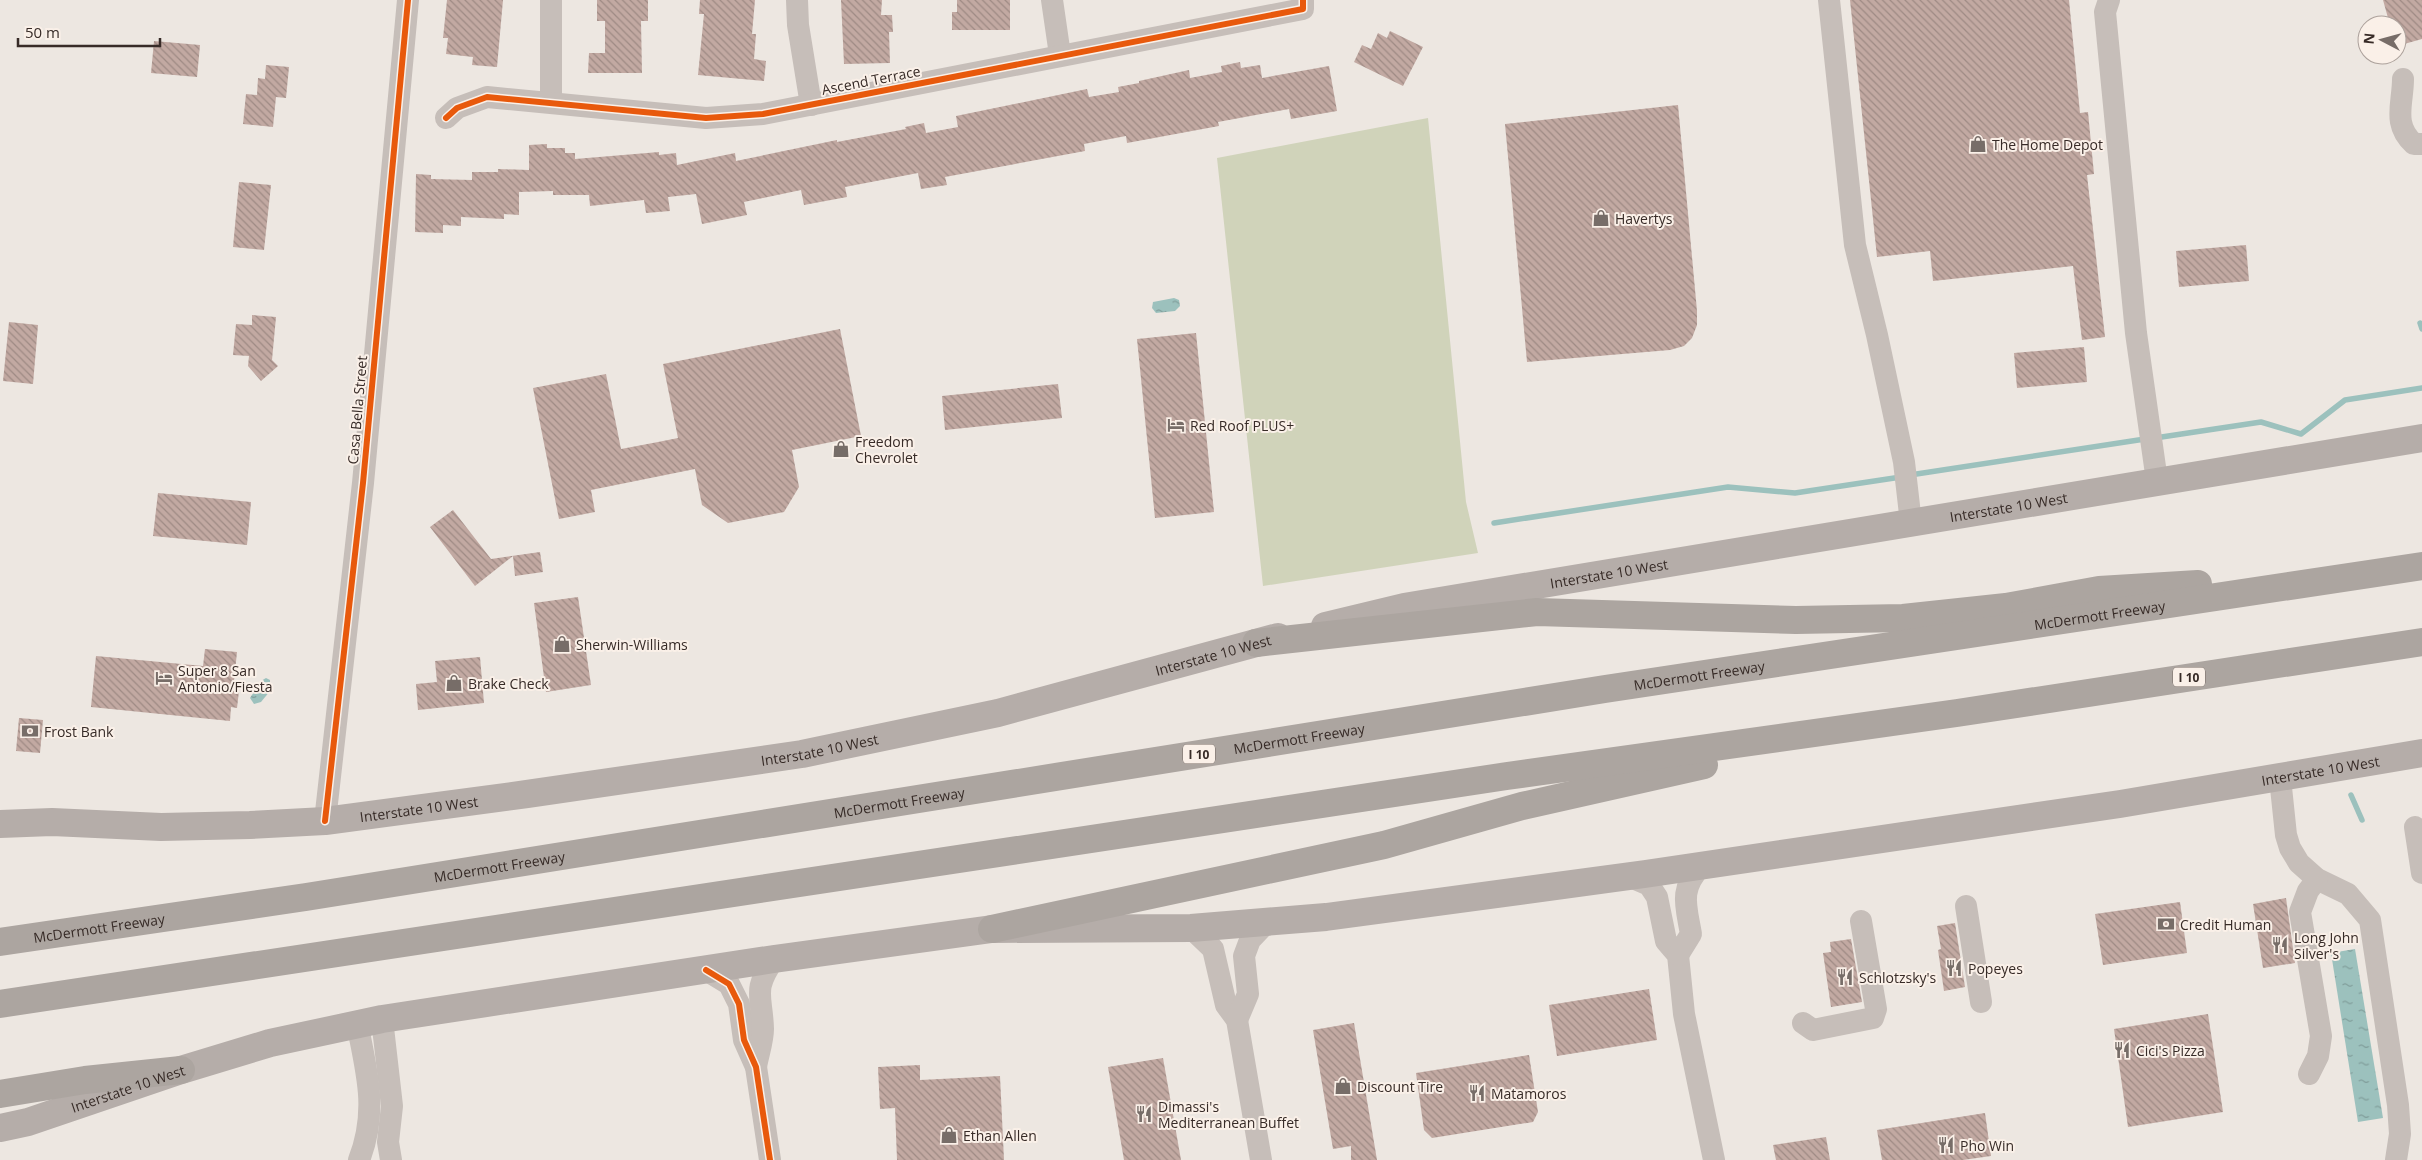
<svg xmlns="http://www.w3.org/2000/svg" width="2422" height="1160" font-family="'Open Sans',sans-serif">
	<style>
		.grass { fill: #d0d3ba }
		.water { fill: url(#water-ripples) }
		.lines { fill: none; stroke-linecap: round; stroke-linejoin: round }
		.stream { stroke: #9cc1bd; stroke-width: 5.5 }
		.building { fill: url(#building-back-hatch) }
		.minor { stroke: #c6beb9; stroke-width: 22 }
		.major { stroke: #b5ada9; stroke-width: 28 }
		.highway { stroke: #aca5a0; stroke-width: 28 }
		.cycleway-casing { stroke: #faf0e8; stroke-width: 9 }
		.cycleway { stroke: #e8590c; stroke-width: 6 }
		.labels { text-anchor: middle; dominant-baseline: central; stroke-width: 4; stroke-linejoin: round; paint-order: stroke }
		.shield { fill: #faf0e8; stroke: #726661; stroke-width: 1 }
		.shield-label { font-size: 12px; font-weight: bold; fill: #372b27 }
		.street-label { font-size: 14px; fill: #372b27; stroke: #faf0e8 }
		.poi-label { font-size: 14px; fill: #372b27; stroke: #faf0e8; text-anchor: start }
	</style>
	<defs>
		<pattern id="water-ripples" width="26" height="14" patternUnits="userSpaceOnUse" patternTransform="scale(1.25)"><rect width="26" height="14" fill="#9cc1bd"/><path d="M2 4q2-2 4 0t4 0M15 11q2-2 4 0t4 0" fill="none" stroke="#809d9a"/></pattern>
		<pattern id="building-back-hatch" width="6" height="6" patternUnits="userSpaceOnUse" patternTransform="scale(1.25)"><rect width="6" height="6" fill="#c2a9a2"/><path d="M-1 5l2 2M0 0l6 6M5-1l2 2" fill="none" stroke="#9e8a84"/></pattern>
	</defs>
	<rect width="100%" height="100%" fill="#ede7e1"/>
	<polygon class="grass" points="1428,118 1466,502 1478,553 1263,586 1217,158"/>
	<g class="water">
		<polygon points="1174,298 1179,300 1180,306 1175,311 1156,313 1152,308 1153,302"/>
		<polygon points="266,678 270,680 270,691 261,702 254,704 250,698 261,681"/>
		<polygon points="2355,949 2383,1118 2358,1122 2331,953"/>
	</g>
	<g class="lines">
		<g class="stream">
			<polyline points="2420,323 2422,329"/>
			<polyline points="2155,438 2261,422 2301,434 2345,400 2422,388"/>
			<polyline points="1910,475 2145,439"/>
			<polyline points="1494,523 1728,487 1795,493 1901,477"/>
			<polyline points="2351,795 2362,820"/>
		</g>
	</g>
	<g class="building">
		<polygon points="447,0 503,0 497,67 472,65 473,57 446,54 448,38 443,38"/>
		<polygon points="597,0 648,0 648,21 641,21 642,73 588,73 589,53 605,53 605,21 597,21"/>
		<polygon points="700,0 755,0 752,34 756,34 754,59 766,61 764,81 698,75 704,14 699,14"/>
		<polygon points="841,0 882,0 881,15 892,15 893,32 889,32 890,63 844,64"/>
		<polygon points="957,0 1010,0 1010,30 952,30 952,12 957,12"/>
		<polygon points="1850,0 2069,0 2080,113 2088,112 2094,174 2087,175 2105,337 2082,340 2073,266 1933,281 1930,251 1877,257"/>
		<polygon points="2383,0 2422,0 2422,39 2397,46 2397,25 2390,25"/>
		<polygon points="1390,31 1423,47 1403,86 1354,62 1362,45 1371,49 1378,33 1387,38"/>
		<polygon points="154,41 200,45 197,77 151,73"/>
		<polygon points="1240,62 1241,68 1260,65 1262,78 1329,66 1337,111 1291,119 1289,109 1218,122 1219,126 1127,143 1126,136 1084,144 1085,151 945,177 947,185 921,189 918,173 845,187 847,197 804,205 801,190 744,202 747,215 702,224 696,194 668,197 670,211 646,213 644,200 590,206 589,195 553,195 553,191 519,192 519,215 504,214 504,219 461,217 461,226 443,225 443,233 415,232 416,174 431,175 431,179 472,180 472,172 498,172 498,169 529,170 529,145 547,144 547,148 565,148 565,153 575,153 575,159 659,152 659,155 676,153 677,165 735,153 736,161 837,140 837,142 906,129 905,127 924,123 926,133 958,127 956,116 1087,89 1089,97 1119,92 1118,87 1139,83 1139,81 1189,70 1190,78 1222,72 1221,66"/>
		<polygon points="266,65 289,67 286,98 276,97 273,127 243,124 246,94 257,95 258,78 265,79"/>
		<polygon points="1678,105 1697,311 1697,325 1692,338 1684,346 1670,350 1527,362 1505,124"/>
		<polygon points="239,182 271,185 264,250 233,247"/>
		<polygon points="2246,245 2249,281 2179,287 2176,251"/>
		<polygon points="252,315 276,317 272,360 278,366 261,381 248,366 249,356 233,355 236,324 252,325"/>
		<polygon points="9,322 38,325 33,384 3,381"/>
		<polygon points="840,329 861,436 792,450 799,487 784,512 728,523 702,505 695,469 591,490 595,512 559,519 533,388 606,374 621,449 658,442 678,438 663,364"/>
		<polygon points="1196,333 1214,512 1155,518 1137,339"/>
		<polygon points="2084,347 2087,382 2017,388 2014,353"/>
		<polygon points="1058,384 1062,418 945,430 942,396"/>
		<polygon points="158,493 251,502 247,545 153,536"/>
		<polygon points="453,510 491,559 540,552 543,572 515,576 513,556 475,586 430,527"/>
		<polygon points="578,597 591,685 546,692 534,603"/>
		<polygon points="205,649 237,652 233,691 239,691 237,708 231,707 230,721 91,707 96,656 203,666"/>
		<polygon points="480,657 484,703 418,710 416,684 437,682 435,661"/>
		<polygon points="19,718 43,720 40,753 16,751"/>
		<polygon points="2286,898 2295,963 2263,968 2253,904"/>
		<polygon points="2180,902 2187,953 2103,965 2095,914"/>
		<polygon points="1955,923 1965,987 1944,991 1938,950 1941,949 1937,926"/>
		<polygon points="1851,939 1862,1002 1831,1007 1823,953 1831,952 1830,942"/>
		<polygon points="1649,989 1657,1040 1557,1056 1549,1005"/>
		<polygon points="2208,1014 2223,1112 2128,1127 2114,1029"/>
		<polygon points="1354,1023 1377,1160 1351,1160 1351,1146 1333,1149 1313,1030"/>
		<polygon points="1529,1055 1538,1112 1533,1122 1432,1138 1424,1130 1416,1073"/>
		<polygon points="1163,1058 1181,1160 1124,1160 1108,1067"/>
		<polygon points="920,1065 920,1080 1000,1076 1004,1160 897,1160 895,1108 880,1109 878,1067"/>
		<polygon points="1985,1113 1991,1156 1963,1160 1882,1160 1877,1130"/>
		<polygon points="1826,1137 1830,1160 1776,1160 1773,1145"/>
	</g>
	<g class="lines">
		<g class="minor">
			<polyline points="551,0 551,102"/>
			<polyline points="797,0 798,25 811,105"/>
			<polyline points="1052,0 1060,55"/>
			<polyline points="1829,0 1855,245 1877,335 1904,462 1911,523"/>
			<polyline points="2109,0 2105,12 2136,333 2157,481"/>
			<path d="M2403,79C2403,104 2392,124 2414,144H2422"/>
			<polyline points="446,118 457,108 487,97 706,118 763,114 1303,9 1303,0"/>
			<polyline points="2280,778 2286,835 2290,848 2299,863 2317,879 2348,894 2370,920 2398,1105 2400,1134 2396,1160"/>
			<polyline points="325,821 363,483 408,0"/>
			<polyline points="2415,827 2422,873"/>
			<polyline points="1628,876 1649,885 1657,897 1666,941 1678,955 1684,1014 1714,1160"/>
			<polyline points="1966,906 1981,1002"/>
			<polyline points="1191,928 1213,949 1226,1005 1237,1020 1261,1160"/>
			<path d="M1678,955L1691,934C1686,905 1679,890 1701,866"/>
			<polyline points="706,970 729,984 739,1004 744,1040 756,1067 770,1160"/>
			<polyline points="382,1019 392,1106 388,1142 391,1160"/>
			<polyline points="1237,1020 1248,994 1244,956 1250,940 1267,922"/>
			<path d="M357,1023C367,1073 378,1111 359,1160"/>
			<polyline points="1803,1023 1813,1030 1873,1018 1876,1009 1861,921"/>
			<path d="M756,1067C758,1055 763,1041 763,1029C762,995 752,991 774,959"/>
			<polyline points="2309,1074 2318,1056 2321,1036 2300,912 2308,891 2317,879"/>
		</g>
		<g class="major">
			<path id="s1" d="M1325,626L1404,607L2422,438"/>
			<path id="s2" d="M0,824L52,822L161,827L250,825L325,821L527,794L802,754L998,713L1278,637"/>
			<path id="s3" d="M0,1128L28,1122L181,1070L270,1043L382,1019L774,959L992,929L1191,928L1326,917L1645,874L2120,804L2422,753"/>
		</g>
		<g class="highway">
			<polyline points="1256,643 1537,612 1796,620 1903,618 2006,607 2099,590 2198,584"/>
			<polyline points="992,929 1384,845 1522,806 1704,765"/>
			<path id="s4" d="M0,942L306,897L1605,689L2422,566"/>
			<polyline points="0,1004 1507,776 1957,713 2422,642"/>
			<polyline points="0,1094 85,1080 181,1070"/>
		</g>
		<g class="cycleway-casing">
			<g id="cycleway">
				<polyline points="446,118 457,108 487,97 706,118 763,114 1303,9 1303,0"/>
				<polyline points="325,821 363,483 408,0"/>
				<polyline points="706,970 729,984 739,1004 744,1040 756,1067 770,1160"/>
			</g>
		</g>
		<use href="#cycleway" class="cycleway"/>
	</g>
	<defs>
		<g id="shop-bare" transform="scale(1.35)"><path d="M-5-2.5h2.3a2.7 3.5 0 0 1 5.4 0H5L5.5 6h-11ZM-1.5-2.5h3a1.5 2.3 0 0 0-3 0Z" fill="#776d68" stroke="#faf0e8" stroke-width="2.5" paint-order="stroke"/></g>
		<g id="hotel-bare" transform="scale(1.35)"><path d="M-6-4.5h1.5V1H6V5H4.5V3h-9V5H-6ZM-4 0a1.8 1.8 0 1 1 3.6 0ZM.5 0V-2.5h3Q6-2.5 6 0Z" fill="#776d68" stroke="#faf0e8" stroke-width="2.5" paint-order="stroke"/></g>
		<g id="bank-bare" transform="scale(1.35)"><path d="M-6-4H6V4H-6ZM0-2.3a2.3 2.3 0 1 0 0 4.6a2.3 2.3 0 1 0 0-4.6Z" fill="#776d68" stroke="#faf0e8" stroke-width="2.5" paint-order="stroke"/></g>
		<g id="restaurant-bare" transform="scale(1.35)"><path d="M-5-6h1v4h1v-4h1v4h1v-4h1v5L-1.5 .5V6h-2V.5L-5-1ZM5-6V6H3V1.5H1.5Q1.5-4 5-6Z" fill="#776d68" stroke="#faf0e8" stroke-width="2.5" paint-order="stroke"/></g>
	</defs>
	<g fill-rule="evenodd">
		<use href="#shop-bare" x="1978" y="144"/>
		<use href="#shop-bare" x="1601" y="218"/>
		<use href="#hotel-bare" x="1176" y="425"/>
		<use href="#shop-bare" x="841" y="449"/>
		<use href="#shop-bare" x="562" y="644"/>
		<use href="#hotel-bare" x="164" y="678"/>
		<use href="#shop-bare" x="454" y="683"/>
		<use href="#bank-bare" x="30" y="731"/>
		<use href="#bank-bare" x="2166" y="924"/>
		<use href="#restaurant-bare" x="2280" y="945"/>
		<use href="#restaurant-bare" x="1954" y="968"/>
		<use href="#restaurant-bare" x="1845" y="977"/>
		<use href="#restaurant-bare" x="2122" y="1050"/>
		<use href="#shop-bare" x="1343" y="1086"/>
		<use href="#restaurant-bare" x="1477" y="1093"/>
		<use href="#restaurant-bare" x="1144" y="1114"/>
		<use href="#shop-bare" x="949" y="1135"/>
		<use href="#restaurant-bare" x="1946" y="1145"/>
	</g>
	<g class="labels">
		<g class="shield">
			<rect x="2173" y="667.5" width="32" height="19" rx="4"/>
			<rect x="1183" y="744.5" width="32" height="19" rx="4"/>
		</g>
		<g class="shield-label">
			<text x="2189" y="677">I 10</text>
			<text x="1199" y="754">I 10</text>
		</g>
		<g class="street-label">
			<text transform="translate(871 80) rotate(-11)">Ascend Terrace</text>
			<text transform="translate(357 410) rotate(-85)">Casa Bella Street</text>
			<text stroke="none"><textPath href="#s1" startOffset="694">Interstate 10 West</textPath></text>
			<text stroke="none"><textPath href="#s1" startOffset="289">Interstate 10 West</textPath></text>
			<text stroke="none"><textPath href="#s4" startOffset="2125">McDermott Freeway</textPath></text>
			<text stroke="none"><textPath href="#s2" startOffset="1230">Interstate 10 West</textPath></text>
			<text stroke="none"><textPath href="#s4" startOffset="1720">McDermott Freeway</textPath></text>
			<text stroke="none"><textPath href="#s4" startOffset="1315">McDermott Freeway</textPath></text>
			<text stroke="none"><textPath href="#s2" startOffset="825">Interstate 10 West</textPath></text>
			<text stroke="none"><textPath href="#s3" startOffset="2354">Interstate 10 West</textPath></text>
			<text stroke="none"><textPath href="#s4" startOffset="910">McDermott Freeway</textPath></text>
			<text stroke="none"><textPath href="#s2" startOffset="420">Interstate 10 West</textPath></text>
			<text stroke="none"><textPath href="#s4" startOffset="505">McDermott Freeway</textPath></text>
			<text stroke="none"><textPath href="#s4" startOffset="100">McDermott Freeway</textPath></text>
			<text stroke="none"><textPath href="#s3" startOffset="134">Interstate 10 West</textPath></text>
		</g>
		<g class="poi-label">
			<text x="1992" y="144">The Home Depot</text>
			<text x="1615" y="218">Havertys</text>
			<text x="1190" y="425">Red Roof PLUS+</text>
			<text x="855" y="441">Freedom<tspan x="855" dy="16">Chevrolet</tspan></text>
			<text x="576" y="644">Sherwin-Williams</text>
			<text x="178" y="670">Super 8 San<tspan x="178" dy="16">Antonio/Fiesta</tspan></text>
			<text x="468" y="683">Brake Check</text>
			<text x="44" y="731">Frost Bank</text>
			<text x="2180" y="924">Credit Human</text>
			<text x="2294" y="937">Long John<tspan x="2294" dy="16">Silver's</tspan></text>
			<text x="1968" y="968">Popeyes</text>
			<text x="1859" y="977">Schlotzsky's</text>
			<text x="2136" y="1050">Cici's Pizza</text>
			<text x="1357" y="1086">Discount Tire</text>
			<text x="1491" y="1093">Matamoros</text>
			<text x="1158" y="1106">Dimassi's<tspan x="1158" dy="16">Mediterranean Buffet</tspan></text>
			<text x="963" y="1135">Ethan Allen</text>
			<text x="1960" y="1145">Pho Win</text>
		</g>
	</g>
	<g transform="translate(2382 40) rotate(276)"><circle r="24" fill="#faf0e8" stroke="#aca19b"/>
	<path d="M0-4L9 19L0 12L-9 19Z" fill="#776d68"/>
	<text y="-8" font-size="14" font-weight="bold" text-anchor="middle" fill="#372b27">N</text>
	</g>
	<path d="M18 38v8h142v-8" fill="none" stroke="#372b27" stroke-width="2.5"/>
	<text x="25" y="38" font-size="15" fill="#372b27" stroke="#faf0e8" stroke-width="4" paint-order="stroke">50 m</text>
</svg>
